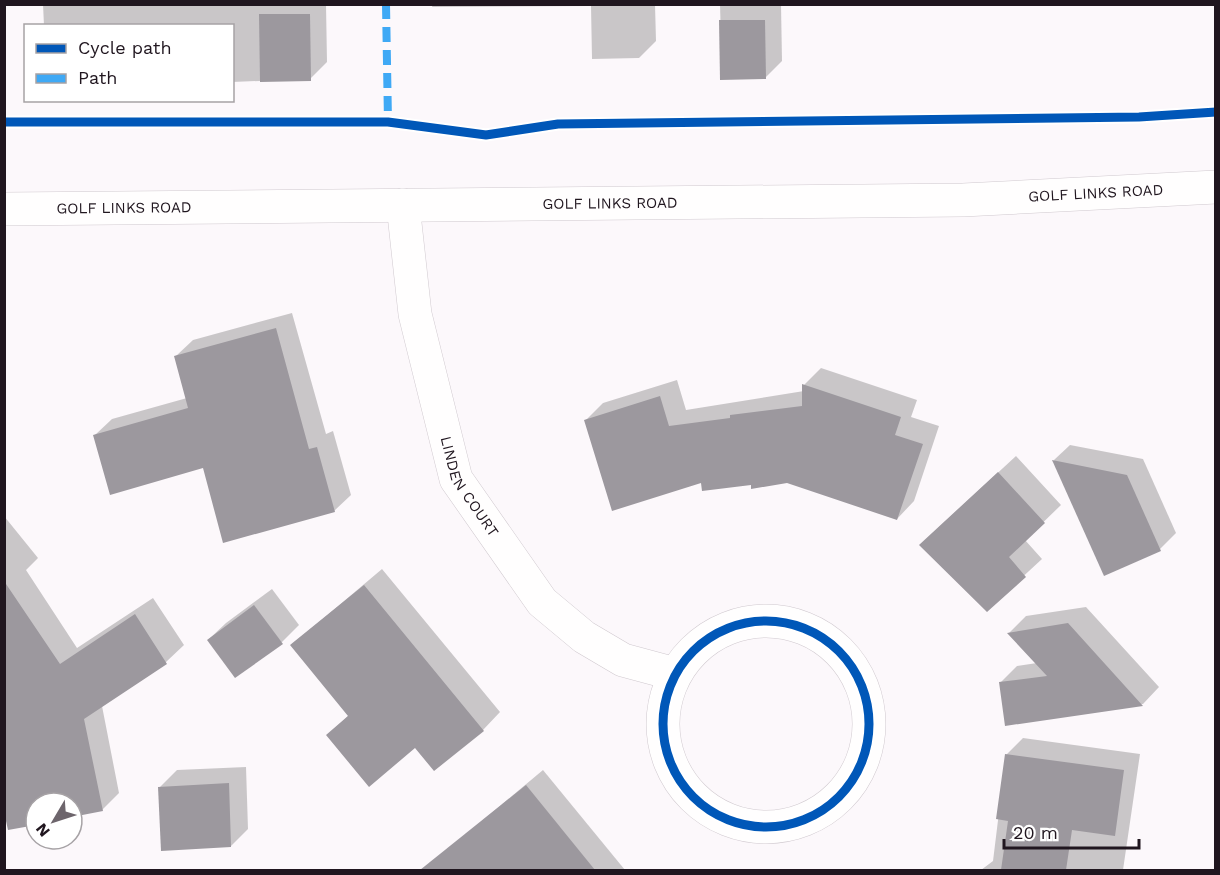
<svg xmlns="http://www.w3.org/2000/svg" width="1220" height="875" font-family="'Work Sans',sans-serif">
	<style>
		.shadow { fill: #0003 }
		.building { fill: #9c989e }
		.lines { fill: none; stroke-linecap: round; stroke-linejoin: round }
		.minor-casing { stroke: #d0c9cf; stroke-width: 34 }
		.major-casing { stroke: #d0c9cf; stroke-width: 34 }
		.minor { stroke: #fffefe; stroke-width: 33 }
		.major { stroke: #fffefe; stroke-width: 33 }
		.quiet { stroke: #3fa9f5; stroke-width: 8; stroke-dasharray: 15 8; stroke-linecap: butt }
		.cycleway-casing { stroke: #fff; stroke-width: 13 }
		.cycleway { stroke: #0057b8; stroke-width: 9 }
		.labels { text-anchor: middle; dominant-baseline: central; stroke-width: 6; stroke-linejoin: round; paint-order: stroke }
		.street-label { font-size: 15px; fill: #20161f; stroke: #fff }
	</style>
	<rect width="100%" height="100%" fill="#fcf8fb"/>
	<g class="shadow">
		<polygon points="43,4 326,4 327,62 310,79 232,82 232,26 44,26"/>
		<polygon points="433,4 655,4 656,41 639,58 592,59 591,6 432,7"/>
		<polygon points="720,4 781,4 782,61 765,78 722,78"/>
		<polygon points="292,313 326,434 333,431 351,495 334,511 204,467 95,435 112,419 187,398 176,356 193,340"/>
		<polygon points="821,368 917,400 911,417 939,426 914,501 897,519 787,482 703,481 586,420 603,403 677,380 686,410 804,391 804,385"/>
		<polygon points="1070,445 1143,459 1176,533 1160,549 1105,574 1054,460"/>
		<polygon points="1016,456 1061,505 1025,540 1042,559 987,610 938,528"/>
		<polygon points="4,516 38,558 26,570 77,648 153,598 184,645 166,662 102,706 119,793 102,810 72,816 72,803 36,803 36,823 4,804"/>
		<polygon points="382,569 500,712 483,730 415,746 328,735 349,715 292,645"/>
		<polygon points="272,589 299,625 282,642 208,640 226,623"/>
		<polygon points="1086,607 1159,687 1143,704 1006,724 1000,683 1017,666 1037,663 1009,633 1026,616"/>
		<polygon points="1023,738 1140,754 1123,870 981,870 993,861 1006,755"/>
		<polygon points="246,767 248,829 231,846 160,787 177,770"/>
		<polygon points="543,770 625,870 450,870 439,857"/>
	</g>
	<g class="building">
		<polygon points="259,14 310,14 311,81 260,82"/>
		<polygon points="719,20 765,20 766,79 720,80"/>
		<polygon points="276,328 309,449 317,447 335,512 223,543 203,468 110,495 93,435 188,408 174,356"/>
		<polygon points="802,384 901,417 895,435 923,444 897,520 787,483 751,489 751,485 702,491 701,483 612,511 584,420 660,396 669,426 730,418 730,415 802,406"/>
		<polygon points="1052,460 1127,475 1161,551 1104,576"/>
		<polygon points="998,472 1045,523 1009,557 1026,577 987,612 919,545"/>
		<polygon points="4,581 60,664 135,614 167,664 84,719 103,811 72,817 72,803 36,803 36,825 8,830 4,812"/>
		<polygon points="364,585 484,731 434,771 415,748 369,787 326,735 348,716 290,645"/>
		<polygon points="254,605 283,644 235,678 207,640"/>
		<polygon points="1068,623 1143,706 1005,726 999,682 1047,676 1007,633"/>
		<polygon points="1005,754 1124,770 1115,836 1072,830 1066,870 1001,870 1008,821 996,819"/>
		<polygon points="229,783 231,847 161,851 158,787"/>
		<polygon points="526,785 595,870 420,870"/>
	</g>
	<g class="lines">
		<g class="minor-casing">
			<g id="minor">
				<path id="s1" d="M403,205L415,314L456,479L542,602L584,637L623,660L675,674"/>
				<circle cx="766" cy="724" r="103"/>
			</g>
		</g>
		<g class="major-casing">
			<g id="major">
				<path id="s2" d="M4,209L963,200L1216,187"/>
			</g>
		</g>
		<use href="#minor" class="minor"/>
		<use href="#major" class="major"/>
		<polyline class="quiet" points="386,4 388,122"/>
		<g class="cycleway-casing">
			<g id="cycleway">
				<polyline points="4,122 388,122 486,135 558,124 1139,117 1216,112"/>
				<circle cx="766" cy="724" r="103"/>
			</g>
		</g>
		<use href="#cycleway" class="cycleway"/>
	</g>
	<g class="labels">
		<g class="street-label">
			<text stroke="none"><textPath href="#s2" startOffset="1092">GOLF LINKS ROAD</textPath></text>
			<text stroke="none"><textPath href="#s2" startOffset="606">GOLF LINKS ROAD</textPath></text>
			<text stroke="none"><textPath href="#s2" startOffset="120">GOLF LINKS ROAD</textPath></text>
			<text stroke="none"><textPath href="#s1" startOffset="292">LINDEN COURT</textPath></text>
		</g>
	</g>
	<rect width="1220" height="875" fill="none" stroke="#20161f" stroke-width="12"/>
	<rect x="24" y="24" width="210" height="78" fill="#ffffff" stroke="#a6a2a5" stroke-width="1.5"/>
	<rect x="36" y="44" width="30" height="9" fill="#0057b8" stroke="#a6a2a5" stroke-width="1.5"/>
	<text x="78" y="54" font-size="18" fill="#20161f">Cycle path</text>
	<rect x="36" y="74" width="30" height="9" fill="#3fa9f5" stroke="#a6a2a5" stroke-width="1.5"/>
	<text x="78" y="84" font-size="18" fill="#20161f">Path</text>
	<g transform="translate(54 821) rotate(231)"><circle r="28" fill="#ffffff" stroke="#a6a2a5" stroke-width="1.5"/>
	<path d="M0-4.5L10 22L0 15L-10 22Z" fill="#6d656c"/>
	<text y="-9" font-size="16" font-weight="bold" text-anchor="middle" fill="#20161f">N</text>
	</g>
	<path d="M1004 839v9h135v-9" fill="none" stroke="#20161f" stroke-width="3"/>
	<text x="1013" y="839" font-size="18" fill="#20161f" stroke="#ffffff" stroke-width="4.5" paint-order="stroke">20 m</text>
</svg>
